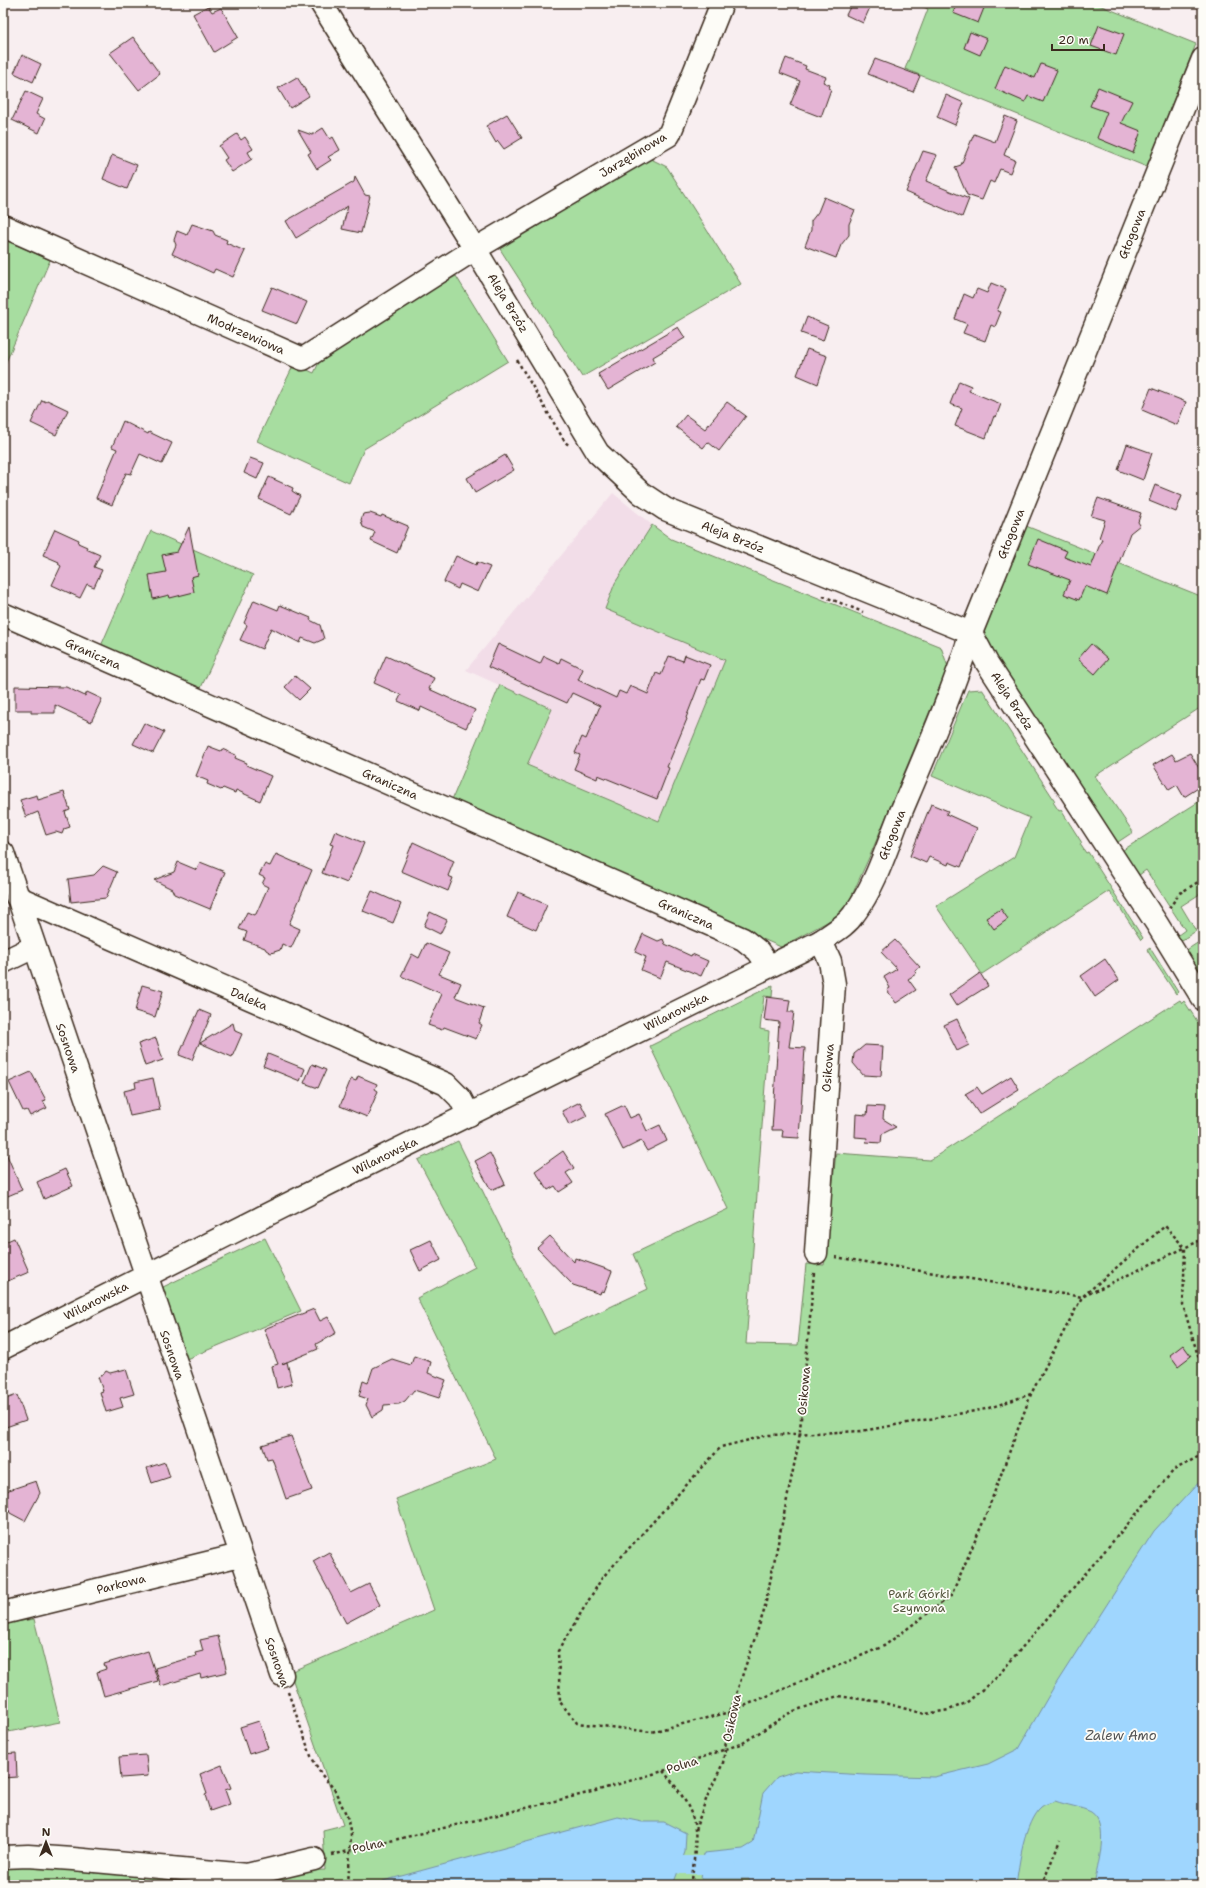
<svg xmlns="http://www.w3.org/2000/svg" width="1206" height="1888" font-family="'Shantell Sans',sans-serif">
	<style>
		.built { fill: #f2dde8 }
		.green { fill: #a7dda0; stroke: #71845f }
		.water { fill: #9fd6fe; stroke: #7791a4 }
		.lines { fill: none; stroke-linecap: round; stroke-linejoin: round }
		.canal { stroke: #9fd6fe; stroke-width: 18 }
		.building { fill: #e4b4d4; stroke: #3b2a1e }
		.minor-casing { stroke: #3b2a1e; stroke-width: 25 }
		.path { stroke: #3b2a1e; stroke-width: 2.5; stroke-dasharray: 3 3; stroke-linecap: butt }
		.minor { stroke: #fdfcf7; stroke-width: 22 }
		.labels { text-anchor: middle; dominant-baseline: central; stroke-width: 3.5; stroke-linejoin: round; paint-order: stroke }
		.street-label { font-size: 12px; fill: #3b2a1e; stroke: #fdfcf7 }
		.park-label { font-size: 12px; fill: #56573e; stroke: #fdfcf7 }
		.water-label { font-size: 13px; font-style: italic; fill: #545556; stroke: #fdfcf7 }
	</style>
	<rect width="100%" height="100%" fill="#f8eef0"/>
	<filter id="ink" filterUnits="userSpaceOnUse"><feTurbulence type="fractalNoise" baseFrequency=".025" numOctaves="2"/><feDisplacementMap in="SourceGraphic" scale="8" xChannelSelector="R" yChannelSelector="G"/><feConvolveMatrix kernelMatrix="1 2 1 2 8 2 1 2 1" color-interpolation-filters="sRGB"/></filter>
	<g filter="url(#ink)">
		<polygon class="built" points="613,493 652,525 615,583 605,609 725,660 659,821 527,765 552,709 466,670"/>
		<g class="green">
			<polygon points="914,3 1094,3 1196,44 1147,167 905,69 928,9"/>
			<polygon points="649,158 667,167 741,284 582,377 500,249"/>
			<polygon points="3,239 50,260 3,369"/>
			<polygon points="456,276 508,361 364,449 349,483 257,441 294,364 314,373 324,352"/>
			<polygon points="652,525 671,539 941,647 948,667 872,851 848,904 840,915 781,947 451,802 500,685 552,709 527,765 659,821 725,660 605,609 615,583"/>
			<polygon points="1026,526 1203,597 1203,706 1095,776 1133,832 1115,844 999,667 982,630 986,618 989,619"/>
			<polygon points="151,531 253,575 199,692 101,646"/>
			<polygon points="982,689 1055,801 1053,802 1059,811 1061,810 1082,843 1080,844 1086,853 1088,852 1143,938 1141,940 1109,891 982,974 936,906 1014,857 1030,818 932,776 968,690"/>
			<polygon points="1203,799 1203,892 1181,906 1196,931 1179,942 1174,938 1185,930 1146,870 1135,878 1120,852"/>
			<polygon points="1202,940 1203,972 1200,973 1197,973 1185,951"/>
			<polygon points="1150,948 1178,992 1176,994 1147,950"/>
			<polygon points="773,985 772,997 764,996 760,1029 769,1031 746,1344 798,1345 806,1264 824,1265 836,1153 930,1160 1180,1000 1182,1003 1184,1001 1203,1030 1203,1885 3,1885 3,1866 287,1871 325,1870 323,1830 343,1825 290,1672 434,1610 396,1499 496,1459 417,1298 475,1267 418,1160 458,1141 553,1334 648,1289 633,1254 728,1209 650,1046"/>
			<polygon points="265,1238 301,1311 184,1360 163,1287"/>
			<polygon points="34,1619 60,1722 3,1733 3,1624"/>
		</g>
		<g class="water">
			<path d="M1201,1480H1203V1885H1094C1097,1866 1111,1825 1091,1812C1081,1807 1066,1805 1055,1801C1051,1803 1044,1804 1041,1807C1024,1822 1019,1865 1016,1885H749V1879H701L704,1853L743,1849L753,1843L763,1793L777,1777L795,1771L866,1775L934,1777L988,1764L1018,1749L1052,1690L1154,1531Z"/>
			<polygon points="618,1817 642,1822 664,1822 686,1833 685,1852 673,1885 380,1885 383,1881"/>
		</g>
		<g class="lines">
			<polyline class="canal" points="681,1865 727,1865"/>
		</g>
		<g class="building">
			<polygon points="852,3 872,3 863,23 846,15"/>
			<polygon points="957,3 986,3 978,23 953,13"/>
			<polygon points="208,6 212,12 221,8 238,37 214,52 193,14"/>
			<polygon points="1099,25 1124,34 1116,55 1091,46"/>
			<polygon points="970,32 987,39 980,55 964,48"/>
			<polygon points="133,37 160,74 139,90 110,53"/>
			<polygon points="22,55 41,64 33,82 14,73"/>
			<polygon points="786,58 806,66 805,69 826,77 823,82 830,85 829,88 831,89 821,117 790,105 800,81 780,73"/>
			<polygon points="875,59 920,76 913,92 868,74"/>
			<polygon points="1041,64 1057,70 1043,102 1028,96 1025,102 995,89 1005,65 1035,78"/>
			<polygon points="297,77 309,96 290,108 278,88"/>
			<polygon points="1098,87 1132,101 1121,123 1141,131 1133,153 1097,138 1107,112 1090,106"/>
			<polygon points="26,91 43,99 36,114 45,119 39,133 12,120"/>
			<polygon points="946,95 964,103 955,125 937,117"/>
			<polygon points="507,114 522,138 504,149 498,141 496,143 486,126"/>
			<polygon points="1005,116 1017,121 1004,155 1015,160 1010,173 1000,169 994,183 990,181 982,200 967,195 955,167 961,165 974,134 995,142"/>
			<polygon points="323,128 330,139 333,137 340,150 328,157 331,160 317,169 308,154 311,152 298,130 312,135"/>
			<polygon points="237,134 241,140 245,137 253,149 248,152 252,159 232,172 224,160 227,158 219,146"/>
			<polygon points="923,151 937,155 926,181 969,199 962,217 906,192"/>
			<polygon points="112,155 137,165 127,189 103,179"/>
			<polygon points="355,177 365,195 370,196 361,233 342,229 348,206 296,238 286,221 354,182"/>
			<polygon points="824,197 855,210 849,224 849,235 841,245 836,258 805,246 811,230 811,221 818,212"/>
			<polygon points="192,224 213,231 215,235 227,240 226,243 245,251 233,277 215,269 213,273 172,254 176,245 174,240 177,231 187,235"/>
			<polygon points="991,283 1006,289 997,311 1001,312 995,327 991,325 985,341 963,333 967,324 955,319 964,294 973,298 977,289 987,293"/>
			<polygon points="272,287 307,302 297,324 262,310"/>
			<polygon points="807,317 828,326 823,341 801,333"/>
			<polygon points="678,327 685,338 653,357 655,362 608,390 598,374"/>
			<polygon points="807,349 827,356 818,384 797,375"/>
			<polygon points="959,381 971,386 969,391 1001,404 996,417 994,416 986,438 955,426 962,408 950,404"/>
			<polygon points="1151,388 1186,402 1177,425 1142,410"/>
			<polygon points="42,400 46,402 47,400 68,410 56,435 31,423"/>
			<polygon points="727,402 746,416 719,451 708,442 703,448 676,427 686,415 705,429"/>
			<polygon points="123,421 148,434 149,432 172,443 162,464 140,454 131,474 126,473 112,505 96,498 117,449 112,447"/>
			<polygon points="1127,444 1152,453 1143,480 1118,470"/>
			<polygon points="505,455 514,470 475,493 467,478"/>
			<polygon points="250,458 264,463 257,479 244,473"/>
			<polygon points="269,477 293,488 292,491 300,496 291,514 259,499"/>
			<polygon points="1155,485 1182,496 1176,512 1149,501"/>
			<polygon points="1098,498 1141,513 1138,522 1140,525 1130,533 1107,595 1085,586 1079,600 1064,594 1070,580 1028,564 1038,539 1067,551 1064,557 1091,567 1102,539 1099,538 1105,520 1091,516"/>
			<polygon points="370,513 381,517 382,515 408,526 397,553 371,541 375,532 363,527 361,520 363,514"/>
			<polygon points="189,527 198,575 191,577 194,592 170,598 169,595 153,599 149,575 166,572 162,555 177,552"/>
			<polygon points="55,529 79,540 78,543 87,547 86,549 100,555 94,567 102,570 94,587 87,584 80,598 52,585 61,566 58,564 59,562 43,555"/>
			<polygon points="456,556 476,565 477,562 490,567 478,592 460,584 458,589 444,582"/>
			<polygon points="254,600 278,610 280,605 311,618 310,620 320,625 324,639 315,643 302,638 300,643 271,628 262,649 240,640 247,625 244,623"/>
			<polygon points="498,644 540,664 544,656 559,663 561,658 583,669 578,680 616,698 619,691 626,694 630,686 648,694 656,673 661,675 669,656 683,661 685,655 710,665 704,680 701,679 686,718 687,719 667,767 669,768 657,799 598,775 597,779 574,769 580,755 575,753 582,737 586,739 600,706 572,693 567,703 488,667"/>
			<polygon points="1091,644 1108,659 1095,674 1078,659"/>
			<polygon points="386,656 434,678 429,689 475,710 466,728 421,707 420,711 398,701 401,695 374,683"/>
			<polygon points="295,676 310,689 299,700 285,687"/>
			<polygon points="15,686 66,687 85,696 87,692 102,699 91,722 55,705 55,713 31,713 31,710 15,710"/>
			<polygon points="144,723 164,732 153,753 133,744"/>
			<polygon points="208,746 221,751 222,749 236,755 235,758 247,763 246,765 271,776 260,801 236,790 235,793 223,788 221,790 207,784 208,781 196,776"/>
			<polygon points="1190,753 1203,775 1203,785 1184,797 1177,785 1169,790 1153,765 1172,754 1176,760"/>
			<polygon points="64,792 70,810 65,812 70,827 64,829 62,834 56,832 46,835 38,812 26,817 20,800 37,795 38,800"/>
			<polygon points="931,804 948,811 946,814 977,828 961,867 949,862 948,865 929,857 926,863 910,856"/>
			<polygon points="335,831 364,843 347,883 322,873 333,845 330,844"/>
			<polygon points="413,842 454,861 448,876 453,878 448,891 401,871"/>
			<polygon points="276,854 312,870 289,924 300,929 291,948 282,944 280,950 271,953 266,950 265,948 244,940 247,932 239,929 247,912 254,915 256,914 268,887 262,884 265,878 259,875 265,864 270,866"/>
			<polygon points="178,862 197,870 200,862 225,872 210,909 174,894 172,889 154,880 174,872"/>
			<polygon points="103,866 117,872 106,898 71,902 68,879 94,875"/>
			<polygon points="372,891 401,904 393,923 363,911"/>
			<polygon points="518,892 547,905 536,930 507,917"/>
			<polygon points="1001,909 1008,919 994,929 986,918"/>
			<polygon points="430,912 447,920 440,934 424,926"/>
			<polygon points="643,934 658,941 663,939 665,944 691,956 692,954 708,961 701,976 667,962 660,978 641,970 646,957 635,952"/>
			<polygon points="895,940 920,967 915,971 916,974 908,979 916,990 896,1003 887,990 890,988 884,977 897,969 881,952"/>
			<polygon points="426,943 449,953 439,974 461,983 455,997 484,1008 479,1023 482,1025 476,1039 444,1027 442,1030 428,1025 442,994 401,976 412,954 419,958"/>
			<polygon points="1105,959 1119,980 1095,997 1081,976"/>
			<polygon points="980,973 988,986 956,1006 949,995"/>
			<polygon points="142,985 163,991 155,1017 135,1011"/>
			<polygon points="767,997 790,1000 788,1012 794,1012 789,1047 805,1048 799,1138 782,1137 783,1130 772,1130 779,1022 764,1020"/>
			<polygon points="199,1010 211,1015 192,1060 179,1055"/>
			<polygon points="957,1019 969,1045 957,1051 944,1025"/>
			<polygon points="233,1023 235,1031 242,1034 232,1057 200,1043"/>
			<polygon points="156,1038 163,1060 145,1066 138,1044"/>
			<polygon points="865,1045 883,1046 881,1076 863,1075 853,1063 854,1054"/>
			<polygon points="268,1054 305,1069 300,1081 263,1066"/>
			<polygon points="312,1064 326,1070 318,1088 304,1083"/>
			<polygon points="31,1072 46,1100 43,1101 47,1108 30,1116 27,1110 23,1111 9,1082"/>
			<polygon points="358,1076 377,1084 375,1089 378,1091 367,1117 340,1106 351,1079 356,1081"/>
			<polygon points="1011,1076 1019,1089 979,1114 965,1094 977,1087 982,1094"/>
			<polygon points="153,1078 160,1110 130,1116 124,1091 136,1088 135,1082"/>
			<polygon points="580,1102 587,1116 569,1125 562,1111"/>
			<polygon points="624,1105 630,1118 639,1114 647,1131 660,1125 667,1141 647,1151 641,1141 623,1150 605,1114"/>
			<polygon points="868,1106 884,1107 883,1119 896,1127 882,1134 881,1143 866,1142 867,1138 855,1137 856,1114 867,1115"/>
			<polygon points="3,1146 22,1190 3,1198"/>
			<polygon points="563,1151 574,1168 566,1173 573,1183 559,1192 555,1186 548,1190 535,1171"/>
			<polygon points="490,1153 505,1184 491,1190 475,1161"/>
			<polygon points="65,1169 73,1186 44,1199 37,1182"/>
			<polygon points="550,1236 574,1262 575,1258 612,1271 604,1292 601,1291 600,1294 573,1285 537,1248"/>
			<polygon points="14,1238 29,1272 3,1283 3,1243"/>
			<polygon points="431,1240 441,1260 420,1271 410,1250"/>
			<polygon points="314,1309 320,1321 328,1317 336,1333 316,1344 318,1349 282,1364 287,1362 292,1384 277,1388 272,1366 278,1364 264,1329"/>
			<polygon points="1183,1345 1191,1356 1178,1366 1170,1355"/>
			<polygon points="414,1356 431,1362 428,1373 446,1380 439,1398 414,1390 405,1401 399,1404 384,1405 383,1410 372,1417 366,1405 368,1399 359,1396 363,1381 368,1383 373,1368 392,1359 411,1365"/>
			<polygon points="126,1369 134,1394 120,1398 123,1407 106,1412 100,1392 103,1391 98,1377 103,1375 106,1371 110,1373"/>
			<polygon points="17,1395 26,1420 3,1428 3,1400"/>
			<polygon points="291,1436 312,1490 286,1499 272,1458 267,1459 262,1445"/>
			<polygon points="165,1462 170,1477 152,1483 147,1468"/>
			<polygon points="36,1481 40,1493 25,1521 10,1513 3,1492"/>
			<polygon points="329,1552 351,1593 369,1584 380,1605 346,1623 313,1561"/>
			<polygon points="218,1636 227,1672 201,1678 200,1674 161,1686 155,1668 196,1656 195,1653 203,1651 200,1640"/>
			<polygon points="148,1651 158,1681 104,1696 97,1672 106,1669 104,1664"/>
			<polygon points="259,1721 268,1748 249,1754 240,1727"/>
			<polygon points="16,1753 17,1777 3,1778 3,1754"/>
			<polygon points="146,1755 148,1776 121,1778 119,1757"/>
			<polygon points="222,1765 231,1788 225,1790 230,1804 210,1811 205,1795 207,1794 200,1774"/>
		</g>
		<g class="lines">
			<g class="minor-casing">
				<g id="minor">
					<polyline points="321,3 475,249 598,453 641,493 665,509 971,633 987,663 1157,924 1203,999"/>
					<polyline points="3,226 303,359 475,249 669,135 722,3"/>
					<polyline points="3,614 743,939 758,951 768,965"/>
					<polyline points="3,853 282,1675"/>
					<polyline points="17,897 446,1084 460,1098 469,1115"/>
					<polyline points="3,962 34,947"/>
					<polyline points="816,1253 834,984 830,961 821,941"/>
					<path d="M3,1348L330,1183L821,941C832,933 846,926 854,914C876,885 887,846 901,812C926,753 952,694 971,633L1203,59"/>
					<polyline points="3,1613 240,1555"/>
					<polyline points="3,1857 28,1856 73,1859 247,1875 314,1859"/>
				</g>
			</g>
			<g class="path">
				<polyline points="517,360 565,442 570,446"/>
				<polyline points="823,596 863,612"/>
				<polyline points="1169,908 1180,893 1203,879"/>
				<polyline points="835,1257 1082,1297 1203,1239"/>
				<polyline points="1031,1394 986,1409 862,1431 769,1435 721,1447 602,1578 558,1651 560,1702 577,1723 651,1732 730,1712 884,1646 951,1596 984,1520 1031,1394 1082,1297 1165,1226 1185,1248 1183,1305 1201,1366 1203,1368"/>
				<polyline points="288,1692 311,1756 321,1774 334,1789 347,1816 351,1835 348,1885"/>
				<path d="M663,1771C677,1787 693,1808 695,1830C697,1845 692,1869 692,1885"/>
				<polyline points="695,1830 707,1797 723,1763 730,1712 764,1611 799,1441 814,1272"/>
				<polyline points="332,1855 592,1792 663,1771 743,1743 791,1712 838,1696 881,1702 925,1714 949,1710 966,1703 996,1678 1174,1470 1203,1454"/>
				<polyline points="1042,1885 1060,1840"/>
			</g>
			<use href="#minor" class="minor"/>
		</g>
	</g>
	<g class="labels">
		<g class="street-label">
			<text transform="translate(633 155) rotate(-31)">Jarzębinowa</text>
			<text transform="translate(1132 234) rotate(-68)">Głogowa</text>
			<text transform="translate(508 303) rotate(59)">Aleja Brzóz</text>
			<text transform="translate(246 334) rotate(24)">Modrzewiowa</text>
			<text transform="translate(1011 534) rotate(-68)">Głogowa</text>
			<text transform="translate(733 537) rotate(22)">Aleja Brzóz</text>
			<text transform="translate(93 654) rotate(24)">Graniczna</text>
			<text transform="translate(1012 701) rotate(57)">Aleja Brzóz</text>
			<text transform="translate(390 784) rotate(24)">Graniczna</text>
			<text transform="translate(892 835) rotate(-68)">Głogowa</text>
			<text transform="translate(686 914) rotate(24)">Graniczna</text>
			<text transform="translate(249 999) rotate(24)">Daleka</text>
			<text transform="translate(676 1012) rotate(-27)">Wilanowska</text>
			<text transform="translate(68 1048) rotate(71)">Sosnowa</text>
			<text transform="translate(828 1068) rotate(-86)">Osikowa</text>
			<text transform="translate(385 1156) rotate(-26)">Wilanowska</text>
			<text transform="translate(96 1301) rotate(-27)">Wilanowska</text>
			<text transform="translate(172 1355) rotate(71)">Sosnowa</text>
			<text transform="translate(804 1391) rotate(-85)">Osikowa</text>
			<text transform="translate(121 1584) rotate(-14)">Parkowa</text>
			<text transform="translate(277 1662) rotate(71)">Sosnowa</text>
			<text transform="translate(732 1718) rotate(-78)">Osikowa</text>
			<text transform="translate(682 1765) rotate(-18)">Polna</text>
			<text transform="translate(368 1846) rotate(-13)">Polna</text>
		</g>
		<g class="park-label">
			<text x="919" y="1594">Park Górki<tspan x="919" dy="14">Szymona</tspan></text>
		</g>
		<g class="water-label">
			<text x="1121" y="1735">Zalew Amo</text>
		</g>
	</g>
	<rect width="1206" height="1888" fill="none" stroke="#fdfcf7" stroke-width="16"/>
	<rect x="8" y="8" width="1190" height="1872" fill="none" stroke="#3b2a1e" stroke-width="1.5" filter="url(#ink)"/>
	<g transform="translate(46 1842)" stroke="#fdfcf7" stroke-width="3" paint-order="stroke">
	<path d="M0-3L7 15L0 10L-7 15Z" fill="#3b2a1e"/>
	<text y="-6" font-size="11" font-weight="bold" text-anchor="middle" fill="#3b2a1e">N</text>
	</g>
	<path d="M1052 44v6h52v-6" fill="none" stroke="#3b2a1e" stroke-width="2"/>
	<text x="1058" y="44" font-size="12" fill="#3b2a1e" stroke="#fdfcf7" stroke-width="3" paint-order="stroke">20 m</text>
</svg>
